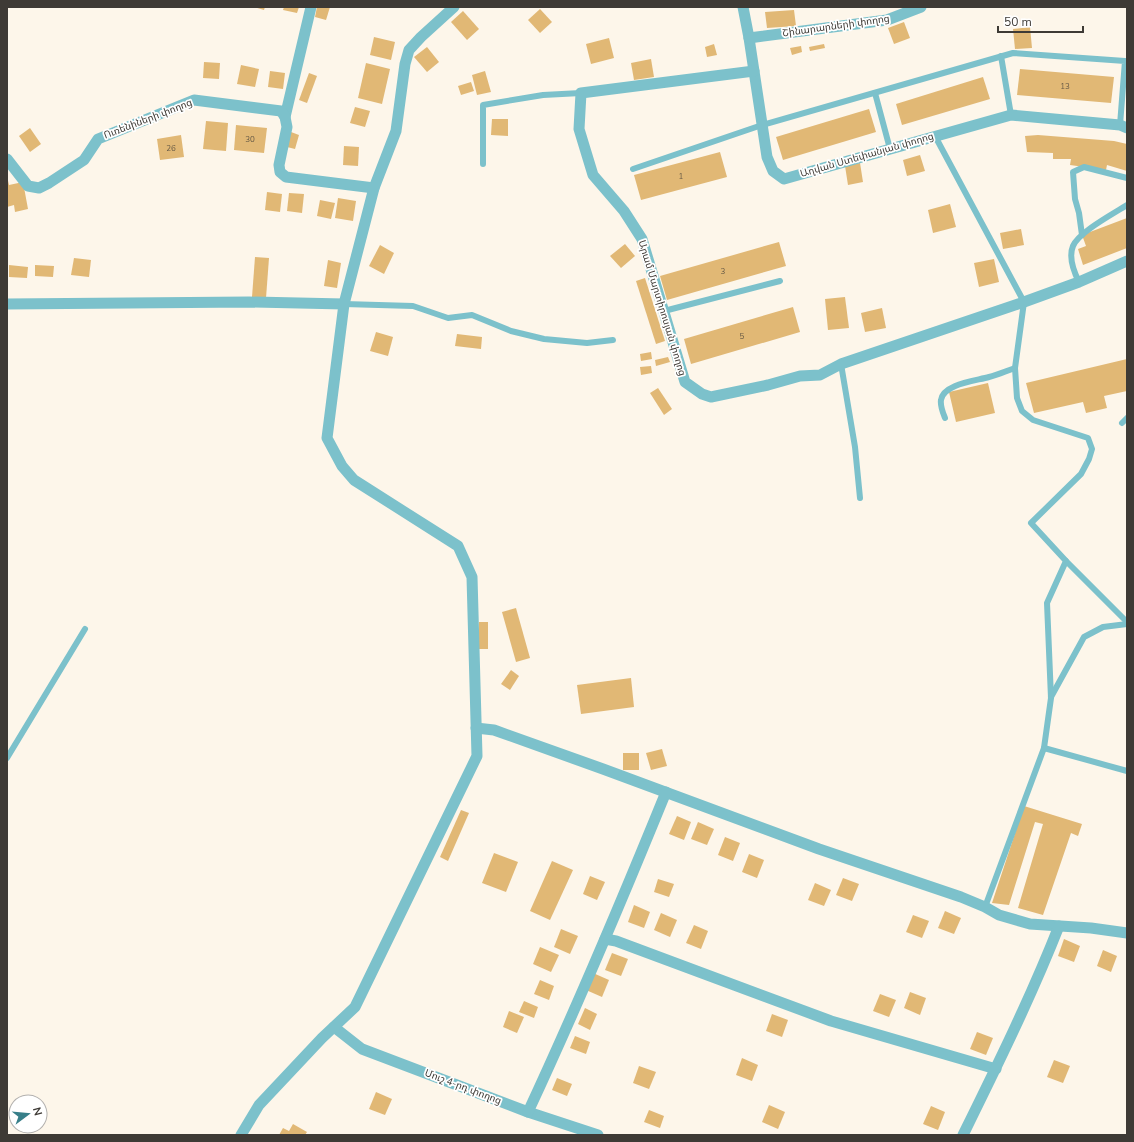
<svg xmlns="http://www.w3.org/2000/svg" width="1134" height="1142" font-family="'Nunito Sans','Noto Sans Armenian',sans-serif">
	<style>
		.building { fill: #e1b875 }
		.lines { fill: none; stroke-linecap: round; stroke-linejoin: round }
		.service { stroke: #7cc1cb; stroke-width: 6 }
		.minor { stroke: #7cc1cb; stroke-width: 11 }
		.labels { text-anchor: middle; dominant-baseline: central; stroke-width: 3.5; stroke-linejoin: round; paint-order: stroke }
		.number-label { font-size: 8px; fill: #675a45 }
		.street-label { font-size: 10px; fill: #3e3a35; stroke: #fff }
	</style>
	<rect width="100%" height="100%" fill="#fdf6ea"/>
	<g class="building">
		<polygon points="254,7 265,7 264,10"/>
		<polygon points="284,7 299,7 297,13 283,10"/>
		<polygon points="317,7 330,7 326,20 315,17"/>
		<polygon points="540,9 552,22 540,33 528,20"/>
		<polygon points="794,10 796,26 767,28 765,12"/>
		<polygon points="463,11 479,29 467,40 451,22"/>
		<polygon points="904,22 910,38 894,44 888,28"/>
		<polygon points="1030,27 1032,48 1015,49 1013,29"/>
		<polygon points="374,37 395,42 391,60 370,55"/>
		<polygon points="609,38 614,58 591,64 586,44"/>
		<polygon points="714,44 717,55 707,57 705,47"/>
		<polygon points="824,44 825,48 810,51 809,47"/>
		<polygon points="801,46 802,52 792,55 790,48"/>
		<polygon points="427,47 439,62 427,72 414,57"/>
		<polygon points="651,59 654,77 634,80 631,63"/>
		<polygon points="204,62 220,63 219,79 203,78"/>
		<polygon points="366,63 390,69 382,104 358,98"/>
		<polygon points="241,65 259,69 255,87 237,84"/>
		<polygon points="1020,69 1114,77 1111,103 1017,95"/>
		<polygon points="270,71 285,73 283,89 268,87"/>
		<polygon points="485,71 491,92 477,95 472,75"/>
		<polygon points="309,73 317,76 307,103 299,100"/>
		<polygon points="983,77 990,99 902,125 896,104"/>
		<polygon points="471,82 474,91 461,95 458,86"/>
		<polygon points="355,107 370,111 365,127 350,123"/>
		<polygon points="869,109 876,132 783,160 776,137"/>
		<polygon points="492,119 508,119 508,136 491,135"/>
		<polygon points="206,121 228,123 226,151 203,149"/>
		<polygon points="236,125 267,128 264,153 234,150"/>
		<polygon points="30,128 41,144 30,152 19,136"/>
		<polygon points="291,132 299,135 295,149 287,147"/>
		<polygon points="181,135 184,157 160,160 157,139"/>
		<polygon points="1038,135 1114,141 1127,144 1127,171 1107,165 1106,170 1070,165 1071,159 1053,159 1053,153 1027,152 1025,136"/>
		<polygon points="344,146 359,147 358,166 343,165"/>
		<polygon points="720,152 727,177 641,200 634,175"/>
		<polygon points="920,155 925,171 907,176 903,160"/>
		<polygon points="860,163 863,182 848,185 845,166"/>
		<polygon points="7,176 9,185 23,182 28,209 15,212 14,205 7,207"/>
		<polygon points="267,192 282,194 280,212 265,210"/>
		<polygon points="289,193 304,194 302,213 287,211"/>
		<polygon points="338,198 356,201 353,221 335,218"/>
		<polygon points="320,200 335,203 331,219 317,216"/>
		<polygon points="950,204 956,227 933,233 928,210"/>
		<polygon points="1127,218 1127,248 1083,265 1078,249 1086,246 1082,235"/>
		<polygon points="1021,229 1024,245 1003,249 1000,233"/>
		<polygon points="779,242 786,266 667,300 660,276"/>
		<polygon points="625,244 635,256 621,268 610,256"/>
		<polygon points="380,245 394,253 384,274 369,266"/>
		<polygon points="255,257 269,258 266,298 252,297"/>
		<polygon points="74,258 91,260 89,277 71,275"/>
		<polygon points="994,259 999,282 979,287 974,263"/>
		<polygon points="328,260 341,263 337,288 324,286"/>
		<polygon points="9,265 28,267 27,278 9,277"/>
		<polygon points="35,265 54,266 53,277 35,276"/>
		<polygon points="645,278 665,341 656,344 636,281"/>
		<polygon points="845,297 849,328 828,330 825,299"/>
		<polygon points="793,307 800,332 691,364 684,339"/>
		<polygon points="882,308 886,328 865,332 861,313"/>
		<polygon points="376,332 393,337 388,356 370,351"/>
		<polygon points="457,334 482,337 481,349 455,346"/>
		<polygon points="651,352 652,359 641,361 640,354"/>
		<polygon points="668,357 670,362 656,366 655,360"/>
		<polygon points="1127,359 1127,391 1104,396 1107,408 1086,413 1083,402 1034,413 1026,383"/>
		<polygon points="651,366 652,373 641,375 640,367"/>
		<polygon points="988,383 995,413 956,422 949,392"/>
		<polygon points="658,388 672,409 664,415 650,393"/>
		<polygon points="516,608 530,658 516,662 502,612"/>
		<polygon points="479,622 488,622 488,649 478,649"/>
		<polygon points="511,670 519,676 510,690 501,684"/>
		<polygon points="631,678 634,707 581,714 577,685"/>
		<polygon points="662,749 667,766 651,770 646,753"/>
		<rect x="623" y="753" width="16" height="17"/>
		<polygon points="1024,806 1082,824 1078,836 1071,833 1043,915 1018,908 1043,824 1035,822 1009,905 992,903"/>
		<polygon points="461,810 469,813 448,861 440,857"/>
		<polygon points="677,816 691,822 684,840 669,834"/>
		<polygon points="698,822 714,829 707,845 691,839"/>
		<polygon points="725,837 740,843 733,861 718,855"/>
		<polygon points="494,853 518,862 506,892 482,883"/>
		<polygon points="749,854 764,860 757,878 742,872"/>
		<polygon points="552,861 573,870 550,920 530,911"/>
		<polygon points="590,876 605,882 597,900 583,894"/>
		<polygon points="843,878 859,884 852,901 836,895"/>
		<polygon points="658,879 674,884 669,897 654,892"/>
		<polygon points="815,883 831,890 824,906 808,900"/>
		<polygon points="634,905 650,912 644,928 628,922"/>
		<polygon points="945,911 961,918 954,934 938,928"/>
		<polygon points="661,913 677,920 670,937 654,930"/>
		<polygon points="913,915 929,921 922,938 906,932"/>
		<polygon points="694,925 708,931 701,949 686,943"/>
		<polygon points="561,929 578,936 570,954 554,947"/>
		<polygon points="1064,939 1080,946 1074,962 1058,956"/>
		<polygon points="540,947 559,955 551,972 533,964"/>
		<polygon points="1103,950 1117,956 1111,972 1097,966"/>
		<polygon points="612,953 628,959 621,976 605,970"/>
		<polygon points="593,973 609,980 602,997 586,990"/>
		<polygon points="540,980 554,986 549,1000 534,994"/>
		<polygon points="910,992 926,998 920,1015 904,1008"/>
		<polygon points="880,994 896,1000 889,1017 873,1011"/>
		<polygon points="524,1001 538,1007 534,1018 519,1012"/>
		<polygon points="585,1008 597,1014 590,1030 578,1024"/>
		<polygon points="509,1011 524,1017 517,1033 503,1027"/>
		<polygon points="772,1014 788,1020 782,1037 766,1031"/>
		<polygon points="977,1032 993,1038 986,1055 970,1049"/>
		<polygon points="575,1036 590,1042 586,1054 570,1048"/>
		<polygon points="742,1058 758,1065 752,1081 736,1075"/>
		<polygon points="1054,1060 1070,1066 1063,1083 1047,1077"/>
		<polygon points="639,1066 656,1072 649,1089 633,1083"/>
		<polygon points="557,1078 572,1084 567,1096 552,1090"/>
		<polygon points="376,1092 392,1099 385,1115 369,1109"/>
		<polygon points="769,1105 785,1112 778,1129 762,1122"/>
		<polygon points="931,1106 945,1112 938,1130 923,1124"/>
		<polygon points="649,1110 664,1116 660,1128 644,1122"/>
		<polygon points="293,1124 307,1132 305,1135 279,1135 283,1128 289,1131"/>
	</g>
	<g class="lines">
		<g class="service">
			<polyline points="1001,56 1011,115"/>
			<polyline points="875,93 890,149"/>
			<polyline points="935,136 1024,302 1015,368 1017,398 1022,411 1033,420 1088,438 1092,449 1089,459 1081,474 1031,523 1066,561 1047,603 1051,698 1044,748 985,907"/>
			<polyline points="483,164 483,105 543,95 581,93"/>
			<polyline points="633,169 762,125 1013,53 1125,61 1120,125"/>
			<polyline points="1082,235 1079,213 1075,199 1073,172 1084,167 1127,178"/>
			<path d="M1079,282C1074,272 1068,258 1073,246C1079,232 1113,214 1127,205"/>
			<polyline points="344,304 413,306 448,318 472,315 511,331 544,339 587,343 613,340"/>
			<polyline points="664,311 780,281"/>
			<polyline points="841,364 855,447 860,498"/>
			<path d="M945,418C943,413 940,406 941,400C943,384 975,381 989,377C998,375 1006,371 1015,368"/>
			<polyline points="1122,423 1127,418"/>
			<polyline points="1066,561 1127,622"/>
			<polyline points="1051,697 1084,637 1103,627 1127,624"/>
			<polyline points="1044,748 1127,771"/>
			<polyline points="7,758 85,629"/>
		</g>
		<g class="minor">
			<polyline points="743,7 749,38 767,157 773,171 784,179 1011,115 1120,125 1127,128"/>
			<polyline points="749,38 887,20 921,7"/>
			<polyline points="754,71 581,93 579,129 593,175 624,211 642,239 685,382 702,394 711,397 768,385 800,376 820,375 841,364 1024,302 1079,282 1127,261"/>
			<polyline points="285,117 311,7"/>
			<polyline points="7,159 28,186 39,188 49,183 84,160 98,139 194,100 281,111 285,117 287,127 279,165 280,172 286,177 374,188"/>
			<polyline points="7,304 249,302 344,304"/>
			<polyline points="476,728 494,730 603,769 819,849 961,897 985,907 999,915 1030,924 1091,928 1127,933"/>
			<polyline points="605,939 616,941 831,1021 996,1069"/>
			<polyline points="334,1027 362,1049 528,1112 598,1135"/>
			<path d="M528,1112C577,1007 622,900 666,792"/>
			<polyline points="241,1135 259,1105 322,1038 355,1007 477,756 472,577 458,546 354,480 342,466 327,438 344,304 374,188 396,131 405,64 409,50 421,37 454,7"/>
			<path d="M963,1135C997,1066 1031,997 1059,926"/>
		</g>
	</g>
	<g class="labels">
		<g class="number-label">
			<text x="1065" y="86">13</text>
			<text x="250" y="139">30</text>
			<text x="171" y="148">26</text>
			<text x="681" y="176">1</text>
			<text x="723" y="271">3</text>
			<text x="742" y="336">5</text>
		</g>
		<g class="street-label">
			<text transform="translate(836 26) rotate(-8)">Շինարարների փողոց</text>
			<text transform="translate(148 119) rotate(-21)">Ուռենիների փողոց</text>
			<text transform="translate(867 155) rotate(-16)">Աղվան Ստեփանյան փողոց</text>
			<text transform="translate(662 308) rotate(73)">Արամ Մարտիրոսյան փողոց</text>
			<text transform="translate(463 1087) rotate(21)">Մուշ 4-րդ փողոց</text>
		</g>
	</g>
	<rect width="1134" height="1142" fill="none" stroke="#3e3a35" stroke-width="16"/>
	<g transform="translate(28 1114) rotate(74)"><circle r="19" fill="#ffffff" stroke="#b2b0ae"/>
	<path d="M0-3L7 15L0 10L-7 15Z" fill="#387f89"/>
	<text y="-6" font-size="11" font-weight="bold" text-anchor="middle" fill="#3e3a35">N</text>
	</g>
	<path d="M998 26v6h85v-6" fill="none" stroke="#3e3a35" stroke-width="2"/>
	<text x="1004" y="26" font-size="12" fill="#3e3a35" stroke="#ffffff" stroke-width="3" paint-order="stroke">50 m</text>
</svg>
